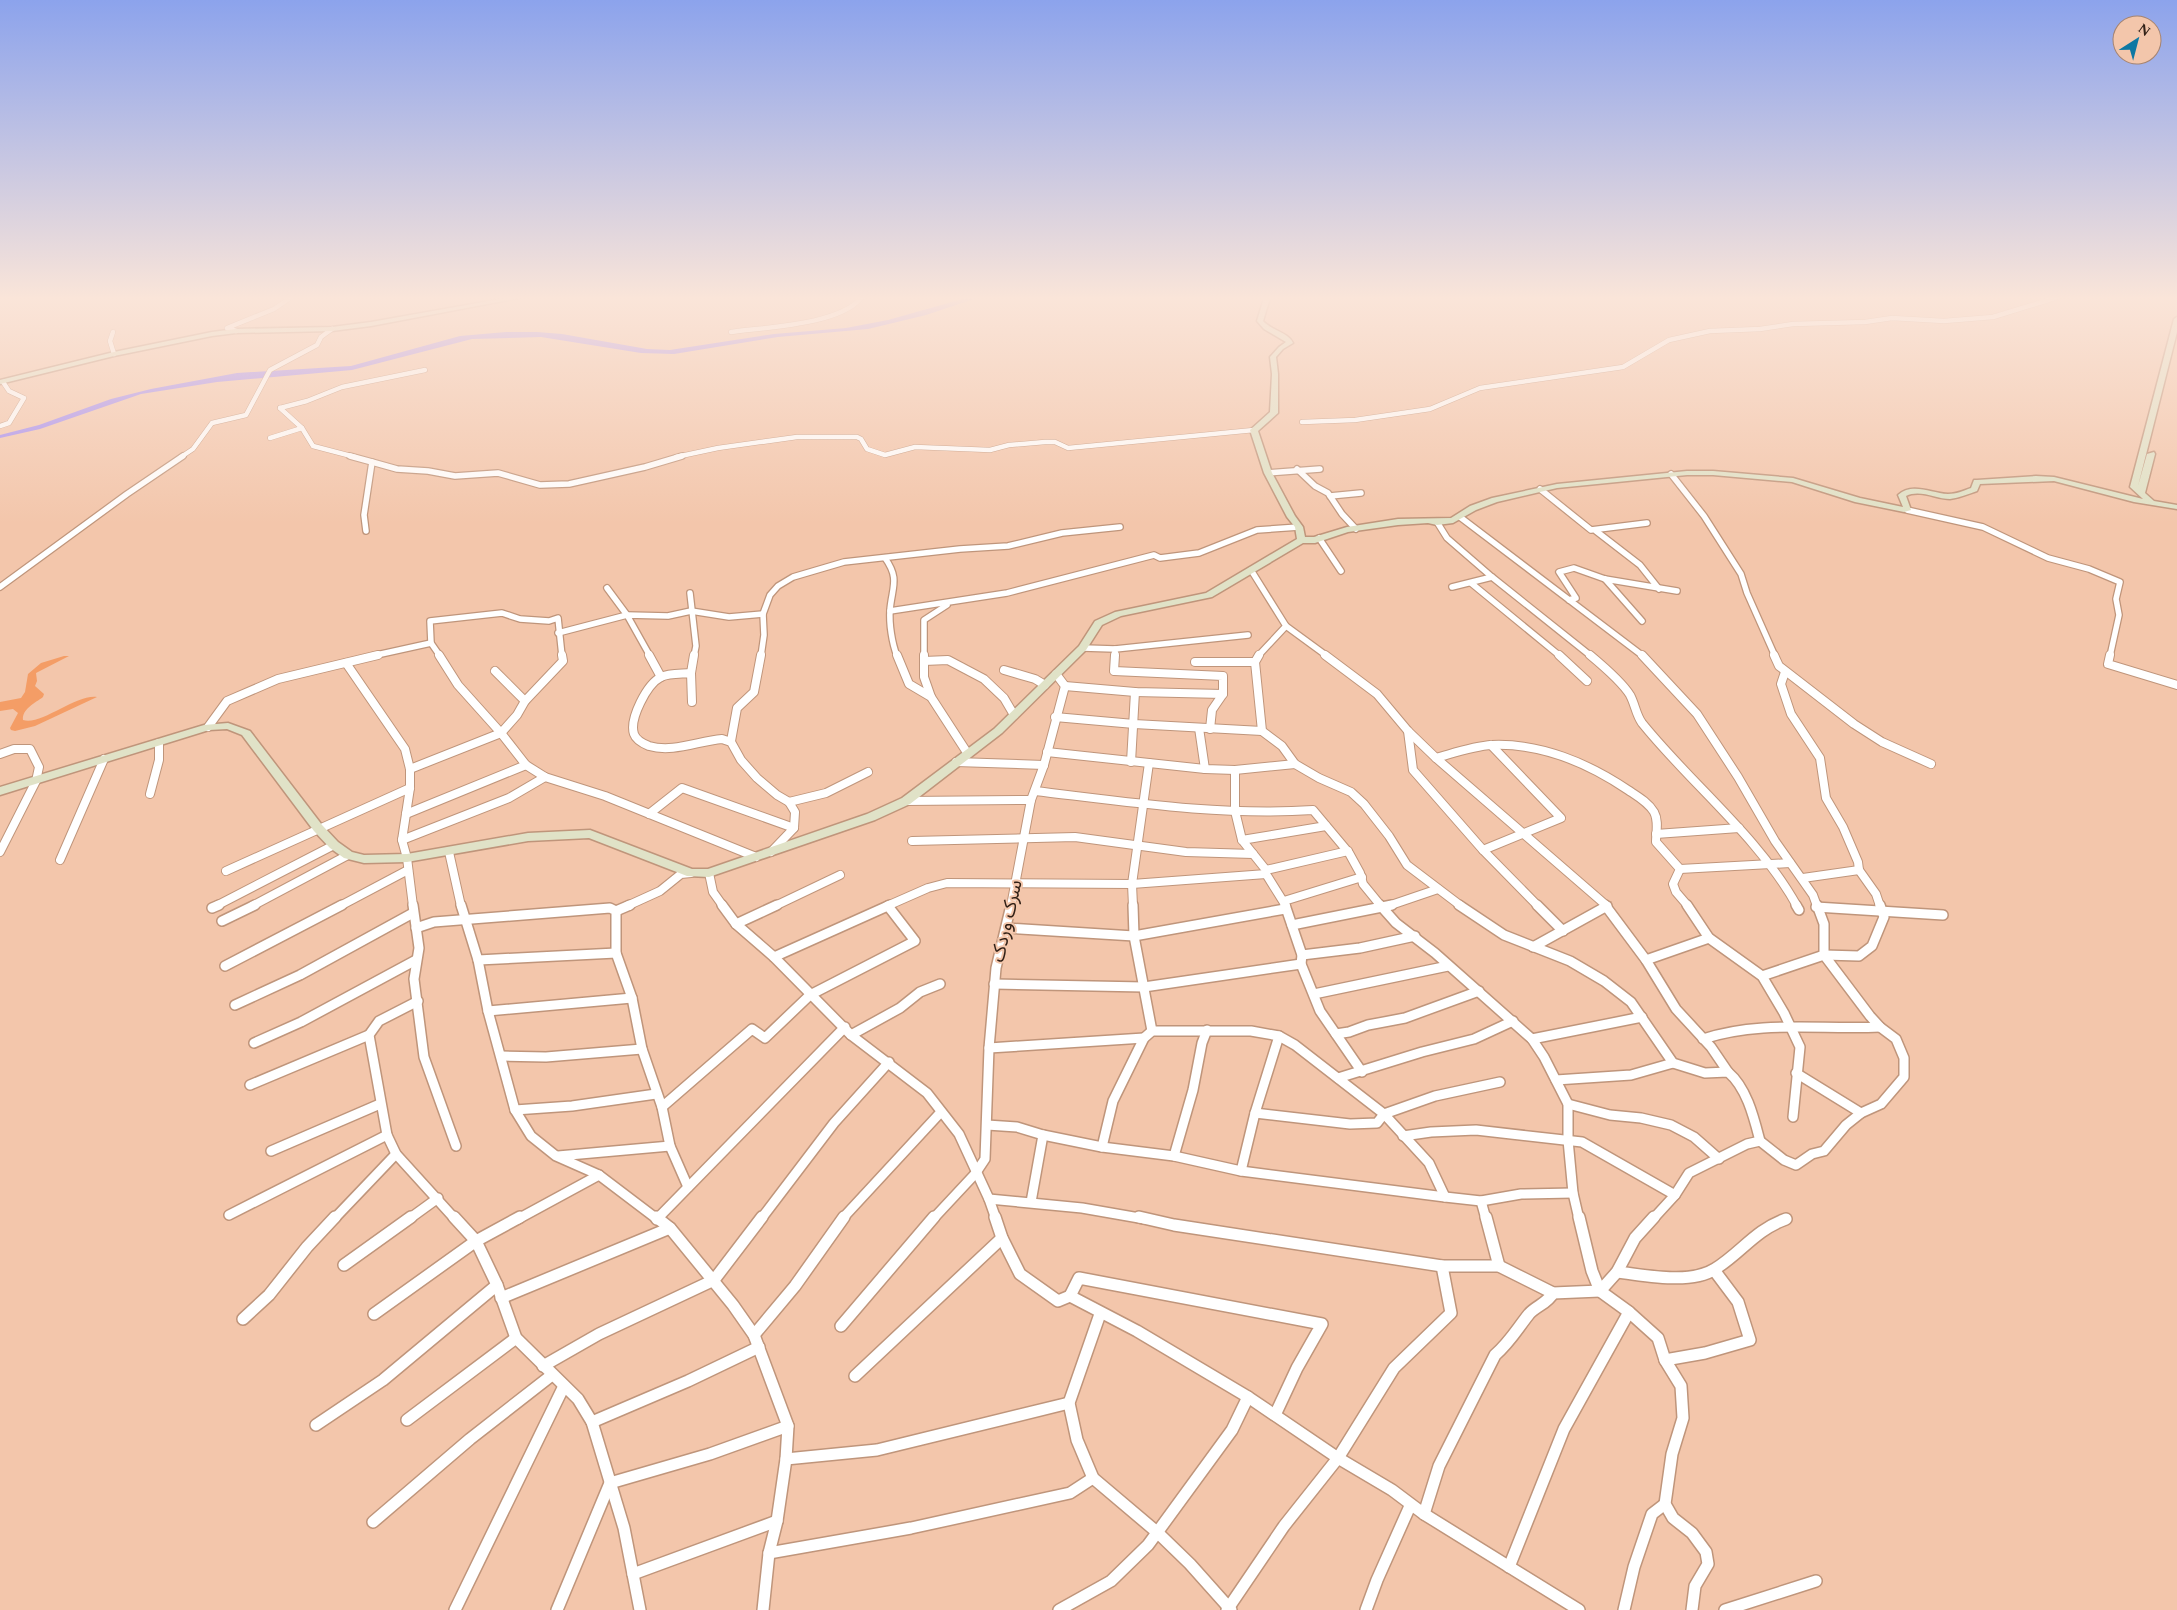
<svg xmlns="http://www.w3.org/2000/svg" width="2177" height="1610" font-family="Spectral,'Noto Sans Arabic',serif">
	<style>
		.green { fill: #f49d66 }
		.water { fill: #a28af2 }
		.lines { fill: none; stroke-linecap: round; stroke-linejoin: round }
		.street-far4-casing { stroke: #bf957b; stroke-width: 5.5 }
		.street-far3-casing { stroke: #bf957b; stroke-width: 8 }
		.street-far2-casing { stroke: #bf957b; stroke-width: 10 }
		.street-far1-casing { stroke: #bf957b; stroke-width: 12 }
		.street-casing { stroke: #bf957b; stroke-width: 14 }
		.secondary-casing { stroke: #bf957b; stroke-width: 3 }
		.street-far4 { stroke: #fff; stroke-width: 4.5 }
		.street-far3 { stroke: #fff; stroke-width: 5.5 }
		.street-far2 { stroke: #fff; stroke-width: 8 }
		.street-far1 { stroke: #fff; stroke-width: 9 }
		.street { stroke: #fff; stroke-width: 11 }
		.secondary { fill: #e0e2c7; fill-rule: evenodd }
		.labels { text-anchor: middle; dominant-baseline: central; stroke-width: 4; stroke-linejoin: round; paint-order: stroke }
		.street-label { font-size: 19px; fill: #322117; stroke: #f3c6ab }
	</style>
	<rect width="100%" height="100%" fill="#f3c6ab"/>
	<path class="green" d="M64,656H69L36,673L37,681L35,686L44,694L43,697C35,703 22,709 23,720C41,726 76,694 97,697L35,726L15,731L11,730L10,728L18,713L13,709L0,711V702L21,698L25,692L28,674L41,663Z"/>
	<polygon class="water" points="966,298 977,298 926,315 868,329 778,337 674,354 641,353 541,337 472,339 352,370 217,382 141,394 40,429 0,438 0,435 39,425 111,399 151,389 237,373 351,366 460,336 506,332 537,332 562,334 647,349 670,350 774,334 846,328 888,320"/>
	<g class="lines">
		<g class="street-far4-casing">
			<g id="street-far4">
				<polyline points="236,331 227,328 274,309 290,298"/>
				<polyline points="113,332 110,341 114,354"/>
				<path d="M731,332C765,327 839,325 861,298"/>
				<polyline points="280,408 302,428 313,446 355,457"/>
				<polyline points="280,408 307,401 342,387 425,370"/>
				<polyline points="1302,422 1355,420 1430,409 1480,388 1623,367 1669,340 1710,331 1760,329 1793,324 1865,322 1892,318 1944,321 1993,317 2055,298"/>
				<polyline points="0,426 9,423 24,398 9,391 3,382"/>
				<polyline points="270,438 302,428"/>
				<polyline points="181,457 193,449 212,423 246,415 270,370 317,345 321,337 332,329"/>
				<polyline points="676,457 718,448 797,437 857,437 861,439 867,449 885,455 915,447 990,450 1009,445 1045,442 1055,442 1068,448 1254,430"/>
			</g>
		</g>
		<g class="street-far3-casing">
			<g id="street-far3">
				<polyline points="350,456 372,462 364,515 366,531"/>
				<polyline points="372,462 397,469 428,471 455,476 498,473 540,485 569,484 645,467 682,456"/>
				<polyline points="1297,469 1315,486 1328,493 1342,514 1356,529"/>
				<polyline points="1268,473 1320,469"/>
				<polyline points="1671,474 1704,516 1741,574 1747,593 1775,656"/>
				<polyline points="1540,489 1591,530 1647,523"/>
				<polyline points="1330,496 1361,493"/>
				<polyline points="1907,510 1983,527 2048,558 2089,569 2120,582 2116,599 2119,615 2110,656"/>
				<polyline points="1460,517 1643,656"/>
				<polyline points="1437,522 1447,538 1492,577 1591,656"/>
				<polyline points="1596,531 1640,565 1659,589"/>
				<polyline points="1319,538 1341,571"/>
				<path d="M885,558C900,579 892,587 890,610C889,624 892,643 897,656"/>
				<polyline points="1251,570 1286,626 1258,656"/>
				<polyline points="1605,579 1642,621"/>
				<polyline points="1471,583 1560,656"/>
				<polyline points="0,587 127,494 183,456"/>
				<polyline points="1452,587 1492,577"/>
				<polyline points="607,588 627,615 650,656"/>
				<polyline points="690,593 696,646 694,656"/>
				<polyline points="1569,600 1576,598 1559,572 1574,568 1605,579 1677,591"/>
				<polyline points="890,611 1007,593 1154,555 1160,558 1199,553 1257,530 1299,527"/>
				<polyline points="1286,626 1327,656"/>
				<polyline points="558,633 627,615 668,616 691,611 729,617 763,614"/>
				<polyline points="1083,648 1115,649 1248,635"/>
				<polyline points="372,656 431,643"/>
				<polyline points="440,656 431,643 430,621 502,613 520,619 549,621 558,618 562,656"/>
				<polyline points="761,656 764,635 763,614 770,595 778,586 793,577 844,562 960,549 1008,546 1062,533 1120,527"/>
				<polyline points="924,656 924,620 947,605"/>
				<polyline points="1115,656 1115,649"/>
			</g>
		</g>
		<g class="street-far2-casing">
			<g id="street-far2">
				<polyline points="439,655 458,685 501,733"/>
				<polyline points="649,655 661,677"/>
				<polyline points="897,655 909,684 931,697 968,754"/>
				<polyline points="924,655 924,677 931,697"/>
				<polyline points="1115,655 1114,671 1223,676 1223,694 1212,710 1210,729"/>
				<polyline points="1259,655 1255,662 1262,731 1282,746 1295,764 1319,778 1351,792 1364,804 1389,836 1407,865 1461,906"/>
				<polyline points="1325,655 1377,694 1408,731 1436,758 1607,906"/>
				<polyline points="1559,655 1587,681"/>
				<path d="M1590,655C1602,665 1622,682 1630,695C1635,704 1636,715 1642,723C1692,785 1758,836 1797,906"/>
				<polyline points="1642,655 1697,714 1738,777 1775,841 1813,895 1817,906"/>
				<polyline points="1774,655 1779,666 1854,724 1882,742 1931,764"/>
				<polyline points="2110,655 2108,664 2177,685"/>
				<polyline points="924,661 948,660 984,679 1004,698 1014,715"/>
				<polyline points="1195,662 1255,662"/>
				<polyline points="346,663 405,749 410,769 410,788 402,840 407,858 413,906"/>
				<polyline points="1004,670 1035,679 1045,685"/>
				<polyline points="495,671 525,701"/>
				<polyline points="1785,672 1781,684 1791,714 1820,758 1826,798 1843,827 1858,862 1859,870 1876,894 1880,906"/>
				<polyline points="691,673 694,655"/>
				<polyline points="1065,686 1135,692 1223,694"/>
				<path d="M692,702L691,673C682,674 669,673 661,677C647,684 629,719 634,734C636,740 644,744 649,746C673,753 698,741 722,739L731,742L741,760L757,778L777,795L789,802L795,812L794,828L771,852"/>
				<polyline points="1055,717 1134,724 1262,731"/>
				<polyline points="208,727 227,701 278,679 378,655"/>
				<polyline points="1199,728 1205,769"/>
				<polyline points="1408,731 1413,770 1483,850 1538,906"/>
				<polyline points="501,733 526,765 545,777 605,796 756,857"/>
				<polyline points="501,733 517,715 525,701 563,661 562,655"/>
				<polyline points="731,741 737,708 754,692 761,655"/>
				<polyline points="1047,752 1205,769 1235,770 1295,764"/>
				<polyline points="0,754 14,749 30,749 39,767 36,781 0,852"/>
				<path d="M1436,758C1454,753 1473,746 1492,745C1540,743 1588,763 1628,790C1637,796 1648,802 1654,812C1659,821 1656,832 1656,842L1680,869L1673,884L1676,892L1688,906"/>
				<polyline points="956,762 1044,765"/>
				<polyline points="1131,762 1135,692"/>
				<polyline points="410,769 501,733"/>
				<polyline points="1235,770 1235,811 1242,840 1266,870 1266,874 1286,906"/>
				<path d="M1035,791C1128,802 1219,816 1313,810L1349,853L1360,873L1363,884L1381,906"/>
				<polyline points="150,794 159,760 159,743"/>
				<polyline points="906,801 1031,800"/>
				<polyline points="789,802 826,793 868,772"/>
				<polyline points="406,814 526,765"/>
				<polyline points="649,814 682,788 794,828"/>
				<polyline points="1656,834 1739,828"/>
				<polyline points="402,840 509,798 545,777"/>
				<polyline points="1242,840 1326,826"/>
				<polyline points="912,841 1075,837 1186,852 1253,854"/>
				<polyline points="1483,850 1561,818 1491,745"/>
				<polyline points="449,852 461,906"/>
				<polyline points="60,860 104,759"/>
				<polyline points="1680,869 1790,863"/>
				<polyline points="1266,870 1348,851"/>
				<polyline points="226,871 410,788"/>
				<polyline points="709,873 713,892 723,906"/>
				<polyline points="1803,878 1859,870"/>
				<polyline points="1284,901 1362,877"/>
				<polyline points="216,906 334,845"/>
				<polyline points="252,906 348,855"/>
				<polyline points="340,906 408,870"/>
				<polyline points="627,906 660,891 681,874 691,873"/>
				<polyline points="775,906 840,875"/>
				<polyline points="887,906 928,888 947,883 1132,884 1266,874"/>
				<polyline points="1011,906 1031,800 1044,765 1065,686 1056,674"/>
				<polyline points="1133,906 1132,884 1149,763"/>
				<polyline points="1388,906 1438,889"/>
			</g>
		</g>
		<g class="street-far1-casing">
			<g id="street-far1">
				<polyline points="413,905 419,948 414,979 424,1057 456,1146"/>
				<polyline points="461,905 478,960 488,1011 515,1110 531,1136 556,1156 599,1175 657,1219"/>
				<polyline points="722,905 736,924 774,957 851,1035 927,1093 959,1134 989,1199 996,1219"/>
				<polyline points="1133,905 1134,936 1152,1031"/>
				<polyline points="1285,905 1302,955 1301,964 1320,1011 1362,1072"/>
				<polyline points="1380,905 1396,923 1435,953 1532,1039 1544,1057 1568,1104 1568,1140 1573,1193 1579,1219"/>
				<path d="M1459,905L1504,935L1570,961L1604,981L1631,1002L1673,1063L1705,1073L1728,1072C1747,1088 1754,1118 1760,1141"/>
				<polyline points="1537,905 1563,931"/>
				<polyline points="1605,905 1646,960 1676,1009 1711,1047 1728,1072"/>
				<polyline points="1687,905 1709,938 1762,976 1784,1013 1800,1047 1793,1117"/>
				<polyline points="1796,905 1799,910"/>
				<polyline points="1816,907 1943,915"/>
				<polyline points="212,908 219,905"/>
				<polyline points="616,911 630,905"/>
				<polyline points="222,921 255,905"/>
				<polyline points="736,924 777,905"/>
				<polyline points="1292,925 1392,905"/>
				<polyline points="416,928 434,922 610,908 616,911 616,953 632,998 642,1049 662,1107 670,1146 688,1187"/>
				<polyline points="1006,928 1134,936 1285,909"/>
				<polyline points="1533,947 1607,906"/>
				<polyline points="1302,955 1360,948 1415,936"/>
				<polyline points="774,957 890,905"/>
				<polyline points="478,960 616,953"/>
				<polyline points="1646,960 1709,938"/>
				<polyline points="225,966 342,905"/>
				<polyline points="1762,976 1824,955 1859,956 1872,946 1884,917 1880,905"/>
				<polyline points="994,984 1144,987 1301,964"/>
				<polyline points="1314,994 1448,966"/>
				<polyline points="418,1001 379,1021 369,1035 387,1135 396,1154 455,1219"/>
				<polyline points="235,1005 300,975 413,913"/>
				<polyline points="488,1011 632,998"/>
				<polyline points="1336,1034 1349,1032 1368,1025 1405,1018 1479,991"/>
				<polyline points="851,1035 900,1008 920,992 940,984"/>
				<polyline points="1532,1039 1642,1017"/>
				<path d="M1703,1039C1760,1020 1821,1030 1880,1027"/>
				<polyline points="254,1043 301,1022 416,960"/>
				<polyline points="989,1048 1144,1038"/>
				<polyline points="502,1056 546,1057 642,1049"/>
				<polyline points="1796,1073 1861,1113"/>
				<polyline points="1338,1078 1422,1052 1474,1039 1513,1021"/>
				<polyline points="1556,1080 1631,1075 1673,1063"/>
				<polyline points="250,1085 369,1035"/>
				<polyline points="1568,1104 1610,1115 1641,1118 1671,1125 1694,1137 1719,1159"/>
				<polyline points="662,1107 752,1029 765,1038 810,995 915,941 888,906"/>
				<polyline points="515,1110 572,1106 656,1094"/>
				<polyline points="1255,1113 1350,1124 1377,1123 1384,1114 1435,1096 1500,1082"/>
				<polyline points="987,1125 1017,1127 1043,1135 1102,1147 1174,1156 1241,1171 1445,1197 1481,1201 1521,1194 1573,1193"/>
				<polyline points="1403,1136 1431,1132 1476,1130 1582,1142 1675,1195"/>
				<polyline points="1102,1147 1113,1101 1144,1038 1152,1031 1251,1031 1279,1036 1295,1045 1384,1114 1429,1163 1445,1197"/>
				<polyline points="271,1151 380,1104"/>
				<polyline points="558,1156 670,1146"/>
				<polyline points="1174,1156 1193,1090 1202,1043 1207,1030"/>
				<polyline points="1241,1171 1255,1113 1279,1036"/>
				<polyline points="989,1199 1082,1208 1145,1219"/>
				<polyline points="1481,1201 1486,1219"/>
				<polyline points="1031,1202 1043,1135"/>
				<polyline points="229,1215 387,1135"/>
				<polyline points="334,1219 396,1154"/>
				<polyline points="409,1219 438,1198"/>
				<polyline points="518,1219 599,1175"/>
				<polyline points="657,1219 845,1027"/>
				<polyline points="761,1219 834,1123 889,1062"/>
				<polyline points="842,1219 941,1112"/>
				<polyline points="933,1219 975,1174 985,1159 989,1048 996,968 1011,905"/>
				<polyline points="1653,1219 1675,1195 1689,1173 1747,1144 1760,1141 1784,1160 1796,1165 1812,1154 1824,1151 1846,1125 1861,1113 1881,1104 1904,1077 1904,1058 1896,1039 1880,1027 1870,1016 1824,955 1824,924 1817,905"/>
			</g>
		</g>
		<g class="street-casing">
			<g id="street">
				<polyline points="454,1217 476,1241 497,1285 516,1338 578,1399 592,1422 624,1528 640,1610"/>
				<polyline points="656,1217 670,1228 733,1305 754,1335 788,1426 786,1459 777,1521 769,1553 763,1610"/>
				<polyline points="995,1217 1002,1238 1020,1274 1058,1301 1070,1296 1137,1331 1248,1397 1338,1458 1392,1490 1424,1514 1579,1610"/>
				<polyline points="1139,1217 1174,1225 1442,1266 1499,1266 1553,1293 1600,1291 1617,1272 1635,1238 1654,1217"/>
				<polyline points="1486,1217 1499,1266"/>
				<polyline points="1579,1217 1592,1271 1600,1291 1629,1312 1658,1338 1665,1360 1681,1386 1683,1418 1672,1454 1665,1504 1673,1518 1692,1533 1706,1552 1708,1564 1695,1586 1692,1610"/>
				<polyline points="657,1219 659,1217"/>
				<polyline points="344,1265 411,1217"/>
				<path d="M1617,1272C1645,1275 1690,1285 1715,1269C1741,1253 1755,1230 1786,1219"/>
				<polyline points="1070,1296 1079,1278 1322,1324 1297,1368 1275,1415"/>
				<polyline points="501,1298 670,1228"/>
				<polyline points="374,1314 476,1241 520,1217"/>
				<polyline points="1100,1314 1069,1403 1077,1440 1093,1478 1158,1533 1190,1564 1231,1610"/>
				<polyline points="243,1319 269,1295 307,1247 335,1217"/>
				<polyline points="841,1326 934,1217"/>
				<polyline points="754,1335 795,1286 844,1217"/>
				<polyline points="1665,1360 1705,1353 1750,1340 1738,1302 1714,1270"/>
				<polyline points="543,1366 599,1334 714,1280 762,1217"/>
				<polyline points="855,1376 1002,1238"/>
				<polyline points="407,1420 516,1338"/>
				<polyline points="592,1422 688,1381 759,1347"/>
				<polyline points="316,1425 383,1380 497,1285"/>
				<polyline points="786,1459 877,1450 1069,1403"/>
				<path d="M1424,1514L1439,1466L1495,1355C1510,1342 1517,1329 1529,1314C1536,1306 1548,1303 1553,1293"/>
				<polyline points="373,1522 470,1439 552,1375"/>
				<polyline points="769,1553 911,1528 1070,1493 1093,1478"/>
				<polyline points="1509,1567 1564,1429 1629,1312"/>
				<polyline points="633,1574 777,1521"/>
				<polyline points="455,1610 564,1386"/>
				<polyline points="557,1610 610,1483 710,1454 788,1426"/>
				<polyline points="1059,1610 1111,1581 1148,1545 1232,1430 1248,1397"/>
				<polyline points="1227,1610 1284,1526 1338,1458 1394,1368 1451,1313 1442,1266"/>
				<polyline points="1366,1610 1377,1580 1410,1506"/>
				<polyline points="1624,1610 1634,1567 1652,1514 1665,1504"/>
				<polyline points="1725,1610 1816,1581"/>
			</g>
		</g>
		<g class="secondary-casing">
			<g id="secondary">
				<polygon points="506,298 519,298 371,326 332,331 236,333 212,336 114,356 0,384 0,380 114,352 212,332 236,329 332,327 371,322"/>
				<path d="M1264,298H1270L1263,321C1271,330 1289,333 1293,343L1283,349L1276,357L1278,374V413L1258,431L1272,473L1295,516L1303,527L1305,537H1314L1347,527L1398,519L1451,518L1470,506L1492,498L1557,484L1687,471H1713L1793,478L1860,498L1903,507L1898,495C1912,482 1931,493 1948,494C1956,494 1963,491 1971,488L1974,480H1977L2036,476L2054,477L2143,499L2130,487L2174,319L2177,317V332L2138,486L2147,454L2154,452L2155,454L2145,493L2154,501L2177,505V509L2134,502L2054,481L1980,484L1977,491C1968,494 1959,498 1950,499C1936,499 1920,489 1906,496L1911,510L1904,512L1855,502L1792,482L1713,475H1687L1557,488L1497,502L1476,510L1453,523L1437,525L1428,523L1398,525L1348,532L1315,543H1303L1212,597L1121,616L1102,625L1086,650L1002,733L910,804L875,820L709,877L687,876L589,838L528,841L407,862L364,863L344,858L330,848L314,831L242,735L227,729L209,730L0,795V787L204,725L228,723L250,731L322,825L338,842L352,852L364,855L407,854L528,833L590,830L692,869H708L867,814L902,798L994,729L1079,646L1095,621L1115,612L1206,593L1297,539L1295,527L1287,517L1264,473L1250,430L1270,412L1272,374L1270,357L1279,347L1286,342L1264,329L1257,321Z"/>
			</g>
		</g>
		<use href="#street-far4" class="street-far4"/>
		<use href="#street-far3" class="street-far3"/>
		<use href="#street-far2" class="street-far2"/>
		<use href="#street-far1" class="street-far1"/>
		<use href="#street" class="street"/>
		<use href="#secondary" class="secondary"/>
	</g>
	<linearGradient id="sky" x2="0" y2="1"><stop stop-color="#8ca3ec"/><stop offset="0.57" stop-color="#fae5d9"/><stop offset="1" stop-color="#fae5d9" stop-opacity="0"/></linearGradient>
	<rect width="2177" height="523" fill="url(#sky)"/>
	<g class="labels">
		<g class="street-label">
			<text transform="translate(1007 921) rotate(-77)">سرک وردک</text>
		</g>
	</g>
	<g transform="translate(2137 40) rotate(36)"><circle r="24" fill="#f3c6ab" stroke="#a68470"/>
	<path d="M0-4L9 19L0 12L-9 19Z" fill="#0d78a3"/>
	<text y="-8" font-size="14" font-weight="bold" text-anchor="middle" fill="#322117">N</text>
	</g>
</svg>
